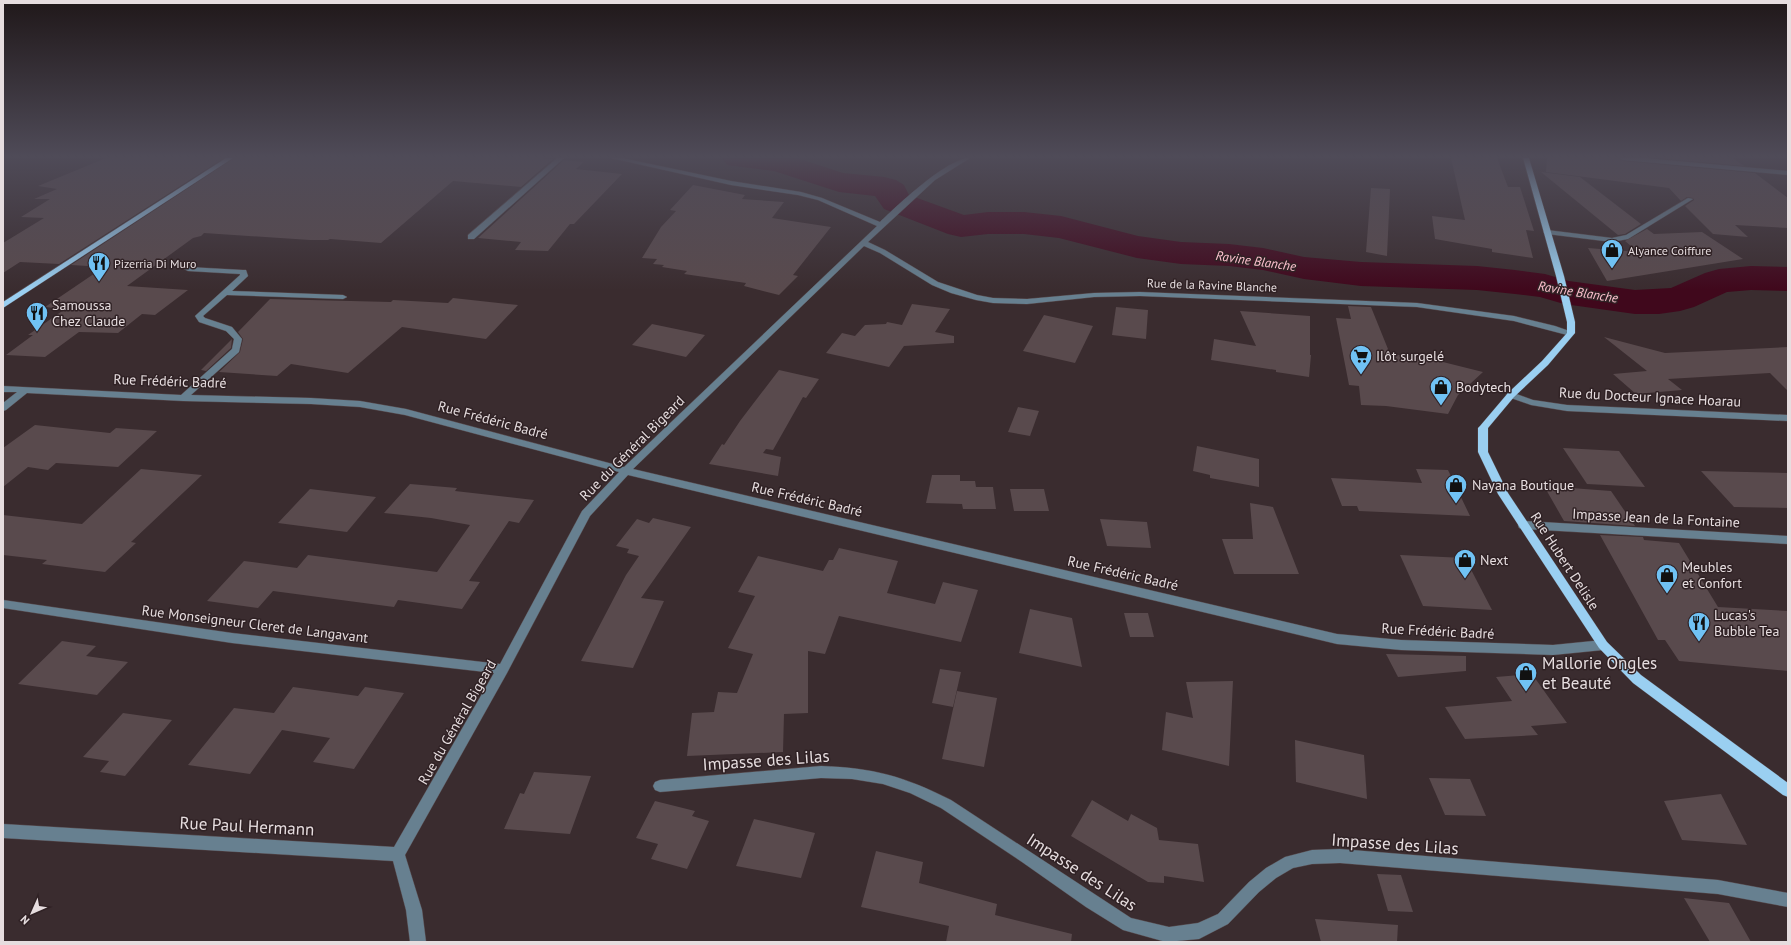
<svg xmlns="http://www.w3.org/2000/svg" width="1791" height="945" font-family="'PT Sans',sans-serif">
	<style>
		.lines { fill: none; stroke-linecap: round; stroke-linejoin: round }
		.river { fill: #40081c; fill-rule: evenodd }
		.building { fill: #594a4d }
		.minor-casing { stroke: #56484b; stroke-width: 1 }
		.major-casing { stroke: #56484b; stroke-width: 1 }
		.minor { fill: #678090; fill-rule: evenodd }
		.major { fill: #9acff1; fill-rule: evenodd }
		.labels { text-anchor: middle; dominant-baseline: central; stroke-width: 3; stroke-linejoin: round; paint-order: stroke }
		.far-poi-label { font-size: 12px; fill: #e6dddf; stroke: #302225; text-anchor: start }
		.far-street-label { font-size: 12px; fill: #e6dddf; stroke: #302225 }
		.far-water-label { font-size: 13px; font-style: italic; fill: #ffc3d0; stroke: #302225 }
		.poi-label { font-size: 14px; fill: #e6dddf; stroke: #302225; text-anchor: start }
		.street-label { font-size: 14px; fill: #e6dddf; stroke: #302225 }
		.near-poi-label { font-size: 17px; fill: #e6dddf; stroke: #302225; text-anchor: start }
		.near-street-label { font-size: 17px; fill: #e6dddf; stroke: #302225 }
	</style>
	<rect width="100%" height="100%" fill="#3a2c2f"/>
	<g class="lines">
		<polygon class="river" points="722,158 797,158 843,173 884,177 896,180 904,185 909,195 964,215 988,212 1024,212 1061,216 1138,236 1181,242 1229,244 1263,248 1304,257 1361,262 1477,266 1515,270 1545,274 1569,281 1635,290 1671,288 1705,273 1719,269 1751,266 1788,267 1788,291 1751,290 1727,292 1694,307 1680,311 1659,314 1635,314 1564,304 1540,297 1515,294 1477,290 1361,286 1304,279 1263,270 1229,266 1181,264 1137,258 1059,238 1024,234 988,234 961,237 948,234 884,209 875,196 839,192 774,171 727,165"/>
	</g>
	<g class="building">
		<polygon points="106,158 224,158 59,264 20,262 3,273 3,243 44,218 21,217 50,199 34,199 57,189 38,186"/>
		<polygon points="234,158 541,158 553,159 521,187 453,181 381,243 330,239 328,240 310,240 204,233 201,236 193,238 127,286 188,290 155,315 142,314 118,333 79,332 45,357 6,355 33,335 28,335 65,309 45,307 104,267 71,265"/>
		<polygon points="1451,158 1497,158 1508,187 1520,187 1534,231 1526,230 1533,258 1492,252 1492,249 1435,239 1432,216 1465,220"/>
		<polygon points="1547,158 1619,158 1623,161 1755,173 1788,198 1788,228 1735,225 1748,237 1713,234 1685,206 1694,200 1693,198 1687,197 1681,201 1669,188 1546,172"/>
		<polygon points="1657,158 1733,158 1744,166"/>
		<polygon points="564,160 584,162 576,169 622,174 574,224 570,224 548,251 515,250 521,242 478,238"/>
		<polygon points="1541,172 1580,177 1641,224 1625,234 1618,235"/>
		<polygon points="693,185 745,195 742,199 784,202 772,218 831,227 793,275 798,276 779,295 744,286 746,283 684,274 687,271 662,267 664,265 653,264 657,259 642,258 661,227 676,211 670,210"/>
		<polygon points="1371,188 1390,189 1387,256 1366,252"/>
		<polygon points="1647,229 1654,234 1702,232 1743,259 1607,281 1588,248 1638,252 1625,241"/>
		<polygon points="453,298 518,305 486,339 402,327 348,373 291,364 277,376 219,372 240,352 243,339 238,332 270,299 391,302 393,300 448,303"/>
		<polygon points="912,304 950,309 935,332 954,336 954,343 904,346 889,367 826,353 842,333 855,336 865,325 886,324 887,322 902,325"/>
		<polygon points="1348,306 1371,307 1390,354 1427,358 1483,372 1458,395 1448,414 1386,406 1361,405 1359,386 1349,385 1336,318 1351,319"/>
		<polygon points="1116,307 1148,310 1146,339 1112,335"/>
		<polygon points="1240,311 1310,316 1310,355 1311,355 1309,377 1276,372 1276,370 1211,360 1214,339 1256,346"/>
		<polygon points="1044,315 1093,326 1075,363 1023,351"/>
		<polygon points="652,324 705,335 686,357 632,345"/>
		<polygon points="1604,337 1665,353 1788,347 1788,391 1770,373 1668,379 1682,390 1636,394 1613,374 1647,371"/>
		<polygon points="232,339 231,348 206,371 201,370"/>
		<polygon points="779,370 819,379 806,398 803,397 773,450 766,449 763,453 781,457 778,476 709,464 722,444 724,445 740,421"/>
		<polygon points="1018,407 1039,411 1030,436 1008,432"/>
		<polygon points="35,425 110,433 116,428 157,431 118,467 56,463 48,470 28,467 3,487 3,448"/>
		<polygon points="1197,446 1259,459 1259,487 1210,478 1210,475 1193,471"/>
		<polygon points="1563,448 1619,451 1645,487 1587,484"/>
		<polygon points="141,469 202,475 131,542 136,543 105,572 42,564 47,560 3,555 3,515 82,524"/>
		<polygon points="1416,469 1448,470 1470,516 1359,511 1357,506 1342,506 1331,478 1422,483"/>
		<polygon points="1701,471 1788,473 1788,508 1734,507"/>
		<polygon points="932,475 960,475 960,481 975,481 976,487 993,487 996,509 963,509 962,504 926,503"/>
		<polygon points="410,484 457,488 455,491 534,500 519,523 509,521 469,581 480,582 462,609 398,600 394,607 273,591 258,608 207,601 244,561 297,568 308,555 437,572 470,525 431,518 384,513"/>
		<polygon points="1544,486 1611,491 1635,526 1564,521"/>
		<polygon points="310,489 376,497 347,532 278,523"/>
		<polygon points="1010,489 1044,489 1049,511 1014,511"/>
		<polygon points="1250,503 1273,507 1299,574 1234,574 1222,539 1253,539"/>
		<polygon points="653,518 691,527 641,598 664,601 633,668 581,661 626,575 639,556 627,553 629,549 616,546 637,519 649,523"/>
		<polygon points="1100,519 1147,522 1151,548 1107,546"/>
		<polygon points="1600,535 1643,537 1644,540 1679,543 1718,607 1788,611 1788,671 1679,661 1665,640 1658,640"/>
		<polygon points="839,548 898,561 887,593 935,604 943,582 978,590 961,642 839,616 825,654 808,651 808,713 784,714 783,752 687,756 692,713 714,712 718,692 737,693 753,654 728,648 755,596 738,592 758,556 823,571 829,560 833,560"/>
		<polygon points="1400,555 1465,558 1492,610 1423,606"/>
		<polygon points="1030,609 1072,618 1082,667 1019,653"/>
		<polygon points="1124,613 1148,613 1154,637 1130,637"/>
		<polygon points="62,641 96,646 86,656 128,662 97,695 18,684"/>
		<polygon points="1386,654 1466,656 1466,671 1398,677"/>
		<polygon points="940,669 961,672 953,707 932,703"/>
		<polygon points="1532,674 1567,723 1531,726 1538,735 1465,739 1445,707 1512,701 1496,677"/>
		<polygon points="1233,681 1229,766 1162,750 1166,712 1193,718 1186,682"/>
		<polygon points="293,687 358,696 365,687 404,693 354,769 313,762 330,738 282,730 250,774 188,765 234,708 274,713"/>
		<polygon points="957,691 997,698 984,767 942,759"/>
		<polygon points="123,713 172,720 125,776 100,772 109,761 83,757"/>
		<polygon points="1295,740 1364,755 1367,799 1296,782"/>
		<polygon points="534,772 591,776 570,834 504,829 520,793 524,794"/>
		<polygon points="1429,778 1470,779 1486,816 1445,815"/>
		<polygon points="1721,794 1747,845 1682,840 1664,801"/>
		<polygon points="1092,800 1128,821 1131,814 1157,828 1159,840 1198,844 1204,882 1164,876 1164,883 1148,882 1071,836"/>
		<polygon points="655,801 695,811 692,816 709,821 687,869 651,859 658,844 636,838"/>
		<polygon points="754,819 815,833 801,878 736,866"/>
		<polygon points="876,851 923,862 919,883 997,904 995,915 1072,934 1071,942 946,942 949,926 861,907"/>
		<polygon points="1377,874 1401,875 1413,912 1388,911"/>
		<polygon points="1684,898 1729,903 1751,942 1710,942"/>
		<polygon points="1315,919 1398,925 1397,942 1321,942"/>
	</g>
	<g class="lines">
		<g class="minor-casing">
			<g id="minor">
				<polygon points="557,158 564,158 474,239 468,239 468,235"/>
				<path d="M611,158H622L731,181L801,192L822,198L880,222C898,205 947,158 970,158L935,180L868,242L885,250L938,282L977,295L993,298L1027,299L1094,293L1140,292L1417,303L1514,316L1555,326L1575,333L1571,336L1514,321L1417,307L1140,296L1094,297L1027,304L993,303L976,300L951,293L932,285L880,253L864,246L633,469L1337,634L1401,640L1553,645L1603,640L1607,642L1609,645L1607,648L1603,650L1553,655L1401,650L1337,644L628,475L590,516L507,673L405,855L422,910L426,942H410L406,910L393,861L3,838V824L394,847L494,673L232,643L3,608V600L232,633L500,664L582,511L619,472L405,415L360,407L311,404L183,401L27,393L6,410L3,411V403L17,392H3V386L181,395L232,349L234,339L226,331L199,322L195,316L240,275V274L188,271L184,269L188,267L243,270H246L248,276L232,291L343,295L347,297L343,299L227,295L203,316L205,318L232,327L242,339L239,352L191,395L311,398L360,401L406,409L624,467L877,226L818,200L798,195L731,185Z"/>
				<polygon points="1620,158 1642,158 1788,171 1788,175 1623,160"/>
				<polygon points="1688,198 1693,199 1628,239 1612,242 1547,234 1543,232 1547,230 1612,238 1626,235"/>
				<polygon points="1511,392 1533,400 1567,405 1788,415 1788,421 1567,411 1531,405 1508,397 1506,395"/>
				<polygon points="1523,521 1788,536 1788,544 1523,529 1519,528 1518,525 1519,522"/>
				<path d="M821,766C874,768 903,776 951,800L1131,918L1169,927L1198,923L1218,914L1249,882L1266,868L1285,857L1312,850L1340,849L1718,880L1788,893V907L1718,894L1340,863L1312,864L1293,868L1276,878L1259,892L1228,924L1199,939L1166,942L1123,930L1086,907L1022,862L941,808L910,793L883,784L852,779L821,778L660,792L655,790L653,786L655,782L660,780Z"/>
			</g>
		</g>
		<g class="major-casing">
			<g id="major">
				<polygon points="226,158 233,158 3,308 3,302"/>
				<polygon points="1523,158 1529,158 1564,276 1575,322 1575,333 1548,365 1514,397 1488,428 1488,452 1508,493 1607,642 1641,675 1788,783 1788,797 1783,795 1633,683 1599,648 1498,494 1478,452 1478,428 1480,426 1508,393 1542,361 1567,333 1567,322 1556,276"/>
			</g>
		</g>
		<use href="#minor" class="minor"/>
		<use href="#major" class="major"/>
	</g>
	<linearGradient id="sky" x2="0" y2="1"><stop stop-color="#20181a"/><stop offset="0.54" stop-color="#4f4b58"/><stop offset="1" stop-color="#4f4b58" stop-opacity="0"/></linearGradient>
	<rect width="1791" height="290" fill="url(#sky)"/>
	<defs>
		<g id="shop-pin" transform="scale(1.15)"><path d="M0 17L-7.5 6A9.5 9.5 0 1 1 7.5 6Z" fill="#70c2f4" stroke="#302225"/><path d="M-5-2.5h2.3a2.7 3.5 0 0 1 5.4 0H5L5.5 6h-11ZM-1.5-2.5h3a1.5 2.3 0 0 0-3 0Z" fill="#111"/></g>
		<g id="restaurant-pin" transform="scale(1.15)"><path d="M0 17L-7.5 6A9.5 9.5 0 1 1 7.5 6Z" fill="#70c2f4" stroke="#302225"/><path d="M-5-6h1v4h1v-4h1v4h1v-4h1v5L-1.5 .5V6h-2V.5L-5-1ZM5-6V6H3V1.5H1.5Q1.5-4 5-6Z" fill="#111"/></g>
		<g id="supermarket-pin" transform="scale(1.15)"><path d="M0 17L-7.5 6A9.5 9.5 0 1 1 7.5 6Z" fill="#70c2f4" stroke="#302225"/><path d="M-6-5.5h2.5l.6 2H6L4.5 2H-2.5L-4.4-4H-6ZM-1.5 3.2a1.3 1.3 0 1 0 .1 0ZM3 3.2a1.3 1.3 0 1 0 .1 0Z" fill="#111"/></g>
	</defs>
	<g fill-rule="evenodd">
		<use href="#shop-pin" x="1612" y="250"/>
		<use href="#restaurant-pin" x="99" y="263"/>
		<use href="#restaurant-pin" x="37" y="313"/>
		<use href="#supermarket-pin" x="1361" y="356"/>
		<use href="#shop-pin" x="1441" y="387"/>
		<use href="#shop-pin" x="1456" y="485"/>
		<use href="#shop-pin" x="1465" y="560"/>
		<use href="#shop-pin" x="1667" y="575"/>
		<use href="#restaurant-pin" x="1699" y="623"/>
		<use href="#shop-pin" x="1526" y="673"/>
	</g>
	<g class="labels">
		<g class="far-poi-label">
			<text x="1628" y="250">Alyance Coiffure</text>
			<text x="114" y="263">Pizerria Di Muro</text>
		</g>
		<g class="far-street-label">
			<text transform="translate(1212 285) rotate(2)">Rue de la Ravine Blanche</text>
		</g>
		<g class="far-water-label">
			<text transform="translate(1256 261) rotate(8)">Ravine Blanche</text>
			<text transform="translate(1578 292) rotate(9)">Ravine Blanche</text>
		</g>
		<g class="poi-label">
			<text x="52" y="305">Samoussa<tspan x="52" dy="16">Chez Claude</tspan></text>
			<text x="1376" y="356">Ilôt surgelé</text>
			<text x="1456" y="387">Bodytech</text>
			<text x="1472" y="485">Nayana Boutique</text>
			<text x="1480" y="560">Next</text>
			<text x="1682" y="567">Meubles<tspan x="1682" dy="16">et Confort</tspan></text>
			<text x="1714" y="615">Lucas's<tspan x="1714" dy="16">Bubble Tea</tspan></text>
		</g>
		<g class="street-label">
			<text transform="translate(170 381) rotate(2)">Rue Frédéric Badré</text>
			<text transform="translate(1650 397) rotate(3)">Rue du Docteur Ignace Hoarau</text>
			<text transform="translate(493 420) rotate(15)">Rue Frédéric Badré</text>
			<text transform="translate(632 448) rotate(-45)">Rue du Général Bigeard</text>
			<text transform="translate(807 499) rotate(13)">Rue Frédéric Badré</text>
			<text transform="translate(1656 518) rotate(3)">Impasse Jean de la Fontaine</text>
			<text transform="translate(1565 561) rotate(57)">Rue Hubert Delisle</text>
			<text transform="translate(1123 573) rotate(13)">Rue Frédéric Badré</text>
			<text transform="translate(255 624) rotate(7)">Rue Monseigneur Cleret de Langavant</text>
			<text transform="translate(1438 631) rotate(3)">Rue Frédéric Badré</text>
			<text transform="translate(457 722) rotate(-60)">Rue du Général Bigeard</text>
		</g>
		<g class="near-poi-label">
			<text x="1542" y="663">Mallorie Ongles<tspan x="1542" dy="20">et Beauté</tspan></text>
		</g>
		<g class="near-street-label">
			<text transform="translate(766 760) rotate(-4)">Impasse des Lilas</text>
			<text transform="translate(247 826) rotate(3)">Rue Paul Hermann</text>
			<text transform="translate(1395 844) rotate(4)">Impasse des Lilas</text>
			<text transform="translate(1082 872) rotate(33)">Impasse des Lilas</text>
		</g>
	</g>
	<rect width="1791" height="945" fill="none" stroke="#e6dddf" stroke-width="8"/>
	<g transform="translate(32 913) rotate(225)" stroke="#302225" stroke-width="3" paint-order="stroke">
	<path d="M0-3L7 15L0 10L-7 15Z" fill="#e6dddf"/>
	<text y="-6" font-size="11" font-weight="bold" text-anchor="middle" fill="#e6dddf">N</text>
	</g>
</svg>
